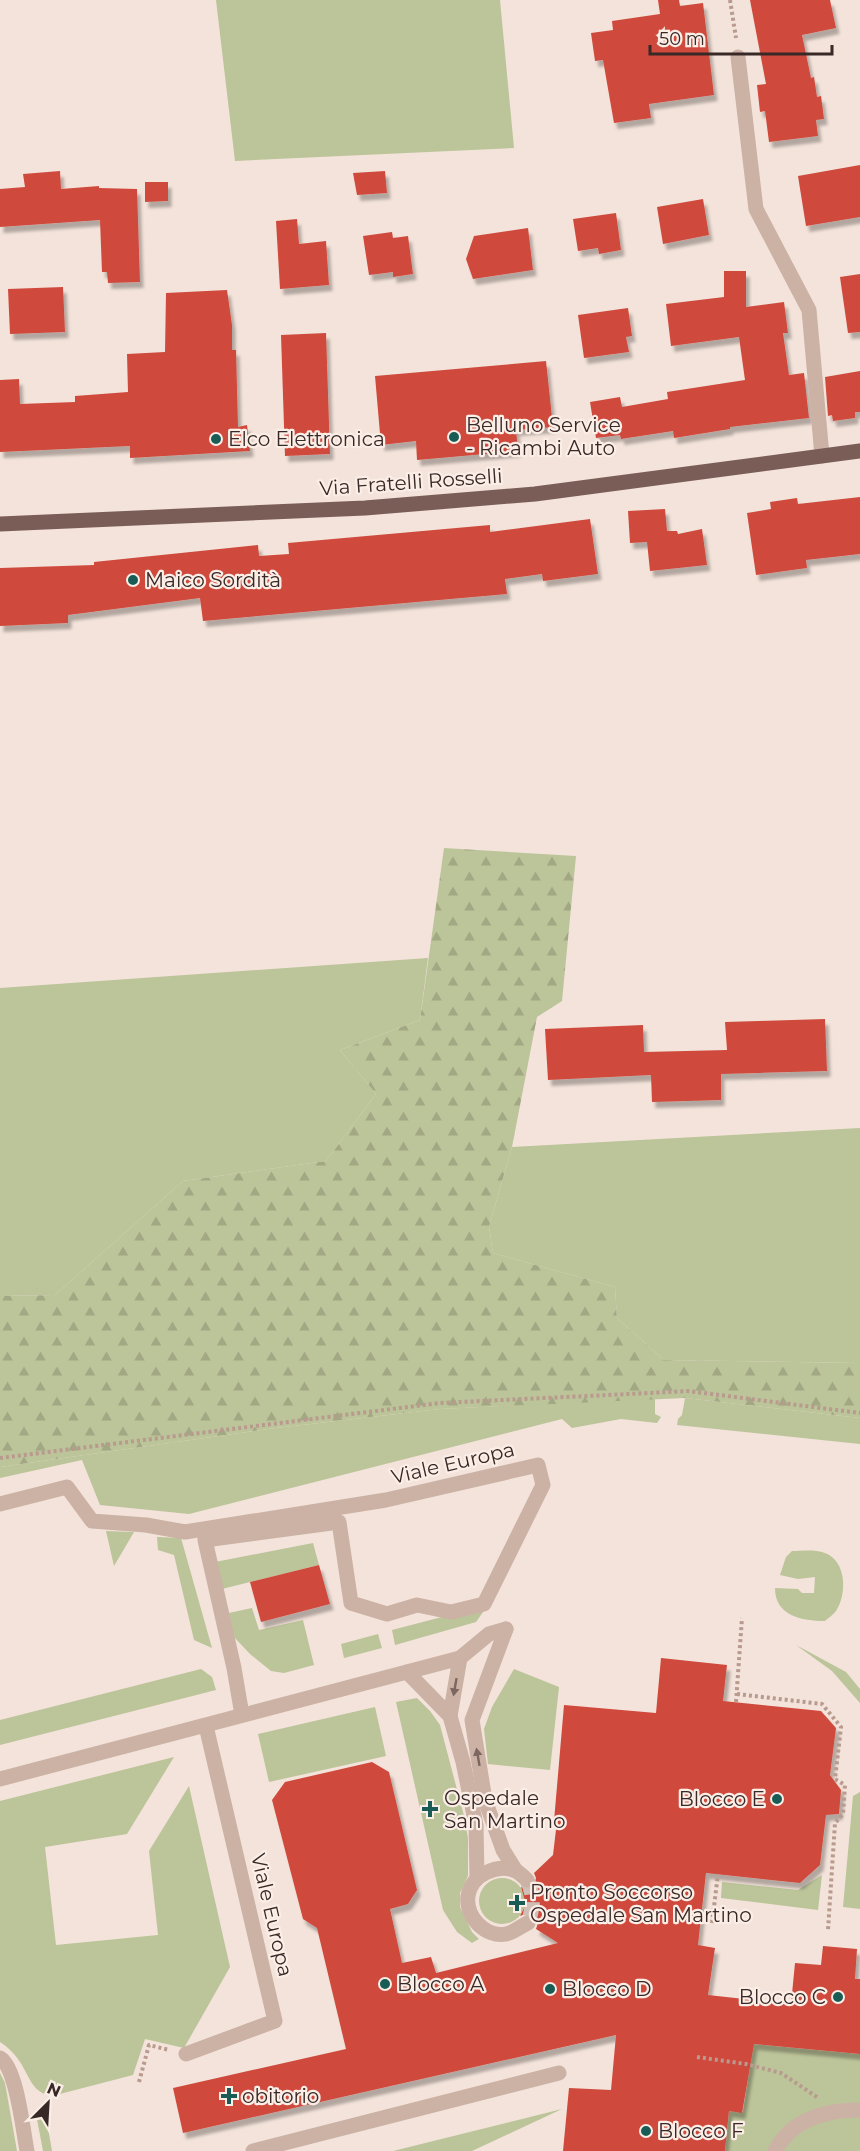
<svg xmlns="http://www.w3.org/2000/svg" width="860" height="2151" font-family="Montserrat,sans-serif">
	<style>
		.green { fill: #bcc499 }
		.forest { fill: url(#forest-firs) }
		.building { fill: #cf4a3d; filter: url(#shadow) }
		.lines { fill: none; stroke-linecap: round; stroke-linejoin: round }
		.minor-tunnel { stroke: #cebeb6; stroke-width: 15; stroke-dasharray: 15 8; stroke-linecap: butt }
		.path { stroke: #b89a8f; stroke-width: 4; stroke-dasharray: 3 3; stroke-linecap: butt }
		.minor { stroke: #ccb1a5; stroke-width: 15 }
		.major { stroke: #7b5d57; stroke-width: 15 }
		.oneway { fill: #7b6660 }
		.poi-dot { fill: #195c56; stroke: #fbeee7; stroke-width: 2 }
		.labels { text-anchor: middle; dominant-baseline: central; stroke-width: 4.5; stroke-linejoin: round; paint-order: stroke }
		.poi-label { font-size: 20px; fill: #382927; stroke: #fbeee7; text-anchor: start }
		.street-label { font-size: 20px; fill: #382927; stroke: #fbeee7 }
	</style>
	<defs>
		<pattern id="forest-firs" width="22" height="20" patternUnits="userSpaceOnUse" patternTransform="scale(1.5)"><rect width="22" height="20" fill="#bcc499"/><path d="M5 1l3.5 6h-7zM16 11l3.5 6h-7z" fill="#a2a884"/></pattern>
		<filter id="shadow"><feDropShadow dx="3.5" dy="6" stdDeviation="1.5" flood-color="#0004"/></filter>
	</defs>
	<rect width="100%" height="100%" fill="#f3e3da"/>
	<g class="green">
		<polygon points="216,0 500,0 514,148 235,161"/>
		<polygon points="428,958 420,1020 340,1050 376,1094 326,1161 183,1181 55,1295 0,1296 0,988"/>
		<polygon points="860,1128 860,1363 664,1360 617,1318 615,1287 493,1253 489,1227 512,1147"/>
		<polygon points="655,1398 655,1414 661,1417 657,1423 621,1419 572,1428 562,1419 189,1514 100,1505 82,1460 0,1478 0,1467 276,1428 440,1409"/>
		<polygon points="685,1398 860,1418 860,1444 677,1425 678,1419 682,1415"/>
		<polygon points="106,1531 134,1532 114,1566"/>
		<polygon points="157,1537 181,1538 212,1648 194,1640 174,1555 158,1550"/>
		<polygon points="313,1543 319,1565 222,1589 215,1562"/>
		<path d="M792,1551C802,1551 814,1549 825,1553C847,1561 847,1595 836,1611C833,1615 828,1618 825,1621C802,1621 775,1616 775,1588L798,1589L802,1593H814L815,1577L798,1579L780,1575L786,1557Z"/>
		<polygon points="488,1605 476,1622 395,1645 392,1630"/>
		<polygon points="252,1608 259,1630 303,1620 314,1665 284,1673 271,1671 250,1654 234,1637 229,1613"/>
		<polygon points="378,1634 382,1648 344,1658 341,1644"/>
		<polygon points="796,1645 846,1672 860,1689 860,1703 832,1671"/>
		<polygon points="201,1669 212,1677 216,1690 0,1745 0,1720"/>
		<polygon points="514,1669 559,1687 550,1770 488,1764 484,1729 492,1707"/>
		<polygon points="417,1698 430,1711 440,1725 464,1816 468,1838 468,1876 460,1893 460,1907 472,1932 479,1939 472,1943 457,1932 443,1910 396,1702"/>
		<polygon points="375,1707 386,1756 269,1782 258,1734"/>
		<path d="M174,1757L127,1834L45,1847L56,1945L158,1935L149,1851L189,1786L230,1967L184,2048L145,2039L133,2075L52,2096C32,2093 30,2077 20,2062C15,2054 8,2047 0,2042V1801Z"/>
		<polygon points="860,1792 860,1909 843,1907 853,1796"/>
		<polygon points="822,1875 818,1910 721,1898 722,1882 798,1890"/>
		<circle cx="502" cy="1901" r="23"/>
		<polygon points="753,2044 860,2054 860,2151 725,2151 729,2111 743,2112"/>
		<polygon points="0,2073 5,2083 17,2151 0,2151"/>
		<polygon points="562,2109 472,2151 393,2151"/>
		<polygon points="45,2111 52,2151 43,2151 36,2114"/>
	</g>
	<polygon class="forest" points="444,848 576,856 562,1001 537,1017 512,1147 489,1227 493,1253 615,1287 617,1318 664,1360 860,1363 860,1418 685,1398 440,1409 276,1428 0,1467 0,1296 55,1295 183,1181 326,1161 376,1094 340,1050 420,1020"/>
	<g class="building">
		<polygon points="658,0 679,0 680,6 703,3 714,95 649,104 651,118 614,123 603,60 595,61 591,33 613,30 612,21 660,14"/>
		<polygon points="750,0 830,0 836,28 802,35 811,78 814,77 817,97 821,96 824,119 816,120 818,136 769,142 765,111 760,112 757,85 766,84"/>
		<polygon points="860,165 860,217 806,226 798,176"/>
		<polygon points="60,171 61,189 99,186 99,188 137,189 140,282 108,283 107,272 102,272 100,220 0,227 0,189 25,187 23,174"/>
		<polygon points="385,171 387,193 357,195 353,173"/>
		<polygon points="145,182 168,182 168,201 145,202"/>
		<polygon points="703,199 709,235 663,244 657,207"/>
		<polygon points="616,213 621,250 599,254 598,248 578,251 573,219"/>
		<polygon points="297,219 299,244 326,241 329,285 280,289 276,221"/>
		<polygon points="528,228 533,270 473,279 466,259 474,236"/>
		<polygon points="392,232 393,238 408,236 413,274 393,277 393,272 369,275 363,236"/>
		<polygon points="724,271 746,271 746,307 784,302 788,333 783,333 789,375 804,373 809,418 730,427 730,429 674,438 673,431 621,439 620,435 596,438 590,402 620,397 622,407 668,399 667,392 745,380 739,337 671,346 666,304 724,297"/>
		<polygon points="860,274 860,332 848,333 840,277"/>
		<polygon points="63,287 65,332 10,334 8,289"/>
		<polygon points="227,290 232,325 232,350 236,350 238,427 247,425 250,451 130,458 130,446 0,452 0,380 19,379 20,404 75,402 75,396 128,392 127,354 165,352 166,293"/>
		<polygon points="628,308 632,336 626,337 629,352 584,358 578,315"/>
		<polygon points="326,333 330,454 285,456 281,335"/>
		<polygon points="546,361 553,427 516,430 518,451 417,460 416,441 381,445 375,376"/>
		<polygon points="860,371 860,412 855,412 855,418 833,421 832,415 828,416 825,377"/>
		<polygon points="860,497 860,554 806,560 807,568 756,575 747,513 771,509 770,502 797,498 798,504"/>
		<polygon points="665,509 667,531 677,531 678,534 702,529 707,565 650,571 647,542 630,543 628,511"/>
		<polygon points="590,519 598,574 543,581 542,574 505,579 507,594 203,621 200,598 68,615 68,623 0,626 0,568 94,565 94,562 258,545 259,556 289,554 288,543 490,525 490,532"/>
		<polygon points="825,1019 827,1071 721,1074 721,1100 652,1102 651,1075 548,1080 545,1029 643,1025 644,1052 727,1050 725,1022"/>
		<polygon points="319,1565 330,1604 261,1622 250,1582"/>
		<polygon points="661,1658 727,1665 723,1701 821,1711 836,1728 830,1775 841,1790 839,1814 826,1815 820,1865 800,1883 706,1873 698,1945 715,1948 708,1995 791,2004 795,1963 821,1965 823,1946 857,1949 855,1979 860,1979 860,2054 754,2044 742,2113 729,2111 725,2151 563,2151 569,2088 611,2090 616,2035 183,2133 173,2088 346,2049 317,1928 303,1919 272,1800 285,1782 372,1762 389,1772 417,1890 408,1904 390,1909 402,1963 431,1957 436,1973 558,1943 536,1929 538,1923 534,1915 528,1913 520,1916 526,1904 521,1887 529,1889 534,1886 536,1878 534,1873 553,1855 557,1821 554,1821 564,1705 656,1713"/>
	</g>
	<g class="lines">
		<path class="minor-tunnel" d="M527,1880C535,1895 533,1908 528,1923"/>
		<g class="path">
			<polyline points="730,0 736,38"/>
			<polyline points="0,1458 440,1403 608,1395 688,1391 860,1413"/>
			<polyline points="737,1694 822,1704 841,1727 835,1779 845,1785 843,1814 835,1823 828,1930"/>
			<polyline points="736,1702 742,1618"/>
			<polyline points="712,1923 718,1874"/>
			<polyline points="697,2057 746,2064 781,2073 817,2097"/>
			<polyline points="139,2082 149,2045 169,2050"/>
		</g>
		<g class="minor">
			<polyline points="738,57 756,209 809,310 822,456"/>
			<polyline points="0,1504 67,1487 92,1521 146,1525 185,1532 386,1500 538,1465 543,1485 484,1604 451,1612 417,1605 387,1614 351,1603 339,1522 205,1540 234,1668 242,1715"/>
			<polyline points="506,1629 472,1720 485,1800 503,1850 516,1871"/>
			<polyline points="407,1672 450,1716 463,1762 476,1825 477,1878"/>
			<polyline points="450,1716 460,1658"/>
			<polyline points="0,1779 460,1658 489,1634 506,1629"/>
			<path d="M527,1880C524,1877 520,1873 516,1871C497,1863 471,1875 468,1896C465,1917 486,1938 506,1934C513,1933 521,1926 528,1923"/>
			<polyline points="186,2054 275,2021 206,1726"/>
			<path d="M0,2058C17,2068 23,2131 27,2151"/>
			<polyline points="253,2151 559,2073"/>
			<path d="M775,2151C792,2119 826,2110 860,2110"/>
		</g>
		<polyline class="major" points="0,524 365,508 535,494 860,451"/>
	</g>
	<defs><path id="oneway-solid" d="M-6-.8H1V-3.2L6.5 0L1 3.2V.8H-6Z" transform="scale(1.5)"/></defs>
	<g class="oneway">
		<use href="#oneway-solid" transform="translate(455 1687) rotate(100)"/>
		<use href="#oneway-solid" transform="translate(478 1757) rotate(-100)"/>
	</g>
	<g class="poi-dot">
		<circle cx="454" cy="437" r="6"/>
		<circle cx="216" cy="439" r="6"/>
		<circle cx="133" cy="580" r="6"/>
		<circle cx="777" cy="1799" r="6"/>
		<path d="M427 1800h6v6h6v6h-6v6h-6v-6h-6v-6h6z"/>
		<path d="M514 1894h6v6h6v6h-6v6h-6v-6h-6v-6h6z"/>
		<circle cx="385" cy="1984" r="6"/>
		<circle cx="550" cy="1989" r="6"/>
		<circle cx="838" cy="1997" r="6"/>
		<path d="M226 2087h6v6h6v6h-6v6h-6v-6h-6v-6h6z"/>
		<circle cx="646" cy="2131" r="6"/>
	</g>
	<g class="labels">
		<g class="poi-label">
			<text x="466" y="425">Belluno Service<tspan x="466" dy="23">- Ricambi Auto</tspan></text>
			<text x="228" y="439">Elco Elettronica</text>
			<text x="145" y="580">Maico Sordità</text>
			<text x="444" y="1798">Ospedale<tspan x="444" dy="23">San Martino</tspan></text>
			<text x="765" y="1799" text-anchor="end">Blocco E</text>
			<text x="530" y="1892">Pronto Soccorso<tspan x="530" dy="23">Ospedale San Martino</tspan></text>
			<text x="397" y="1984">Blocco A</text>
			<text x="562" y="1989">Blocco D</text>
			<text x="826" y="1997" text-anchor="end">Blocco C</text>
			<text x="242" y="2096">obitorio</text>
			<text x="658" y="2131">Blocco F</text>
		</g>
		<g class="street-label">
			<text transform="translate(411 482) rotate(-4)">Via Fratelli Rosselli</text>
			<text transform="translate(453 1463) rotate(-13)">Viale Europa</text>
			<text transform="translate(272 1915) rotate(77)">Viale Europa</text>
		</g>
	</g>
	<g transform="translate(48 2103) rotate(24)" stroke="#fbeee7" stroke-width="4.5" paint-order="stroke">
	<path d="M0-4.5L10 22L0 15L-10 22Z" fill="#382927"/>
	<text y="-9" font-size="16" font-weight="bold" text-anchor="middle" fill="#382927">N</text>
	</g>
	<path d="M650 45v9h182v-9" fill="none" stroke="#382927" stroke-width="3"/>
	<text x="659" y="45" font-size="18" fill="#382927" stroke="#fbeee7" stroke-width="4.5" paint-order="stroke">50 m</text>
</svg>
